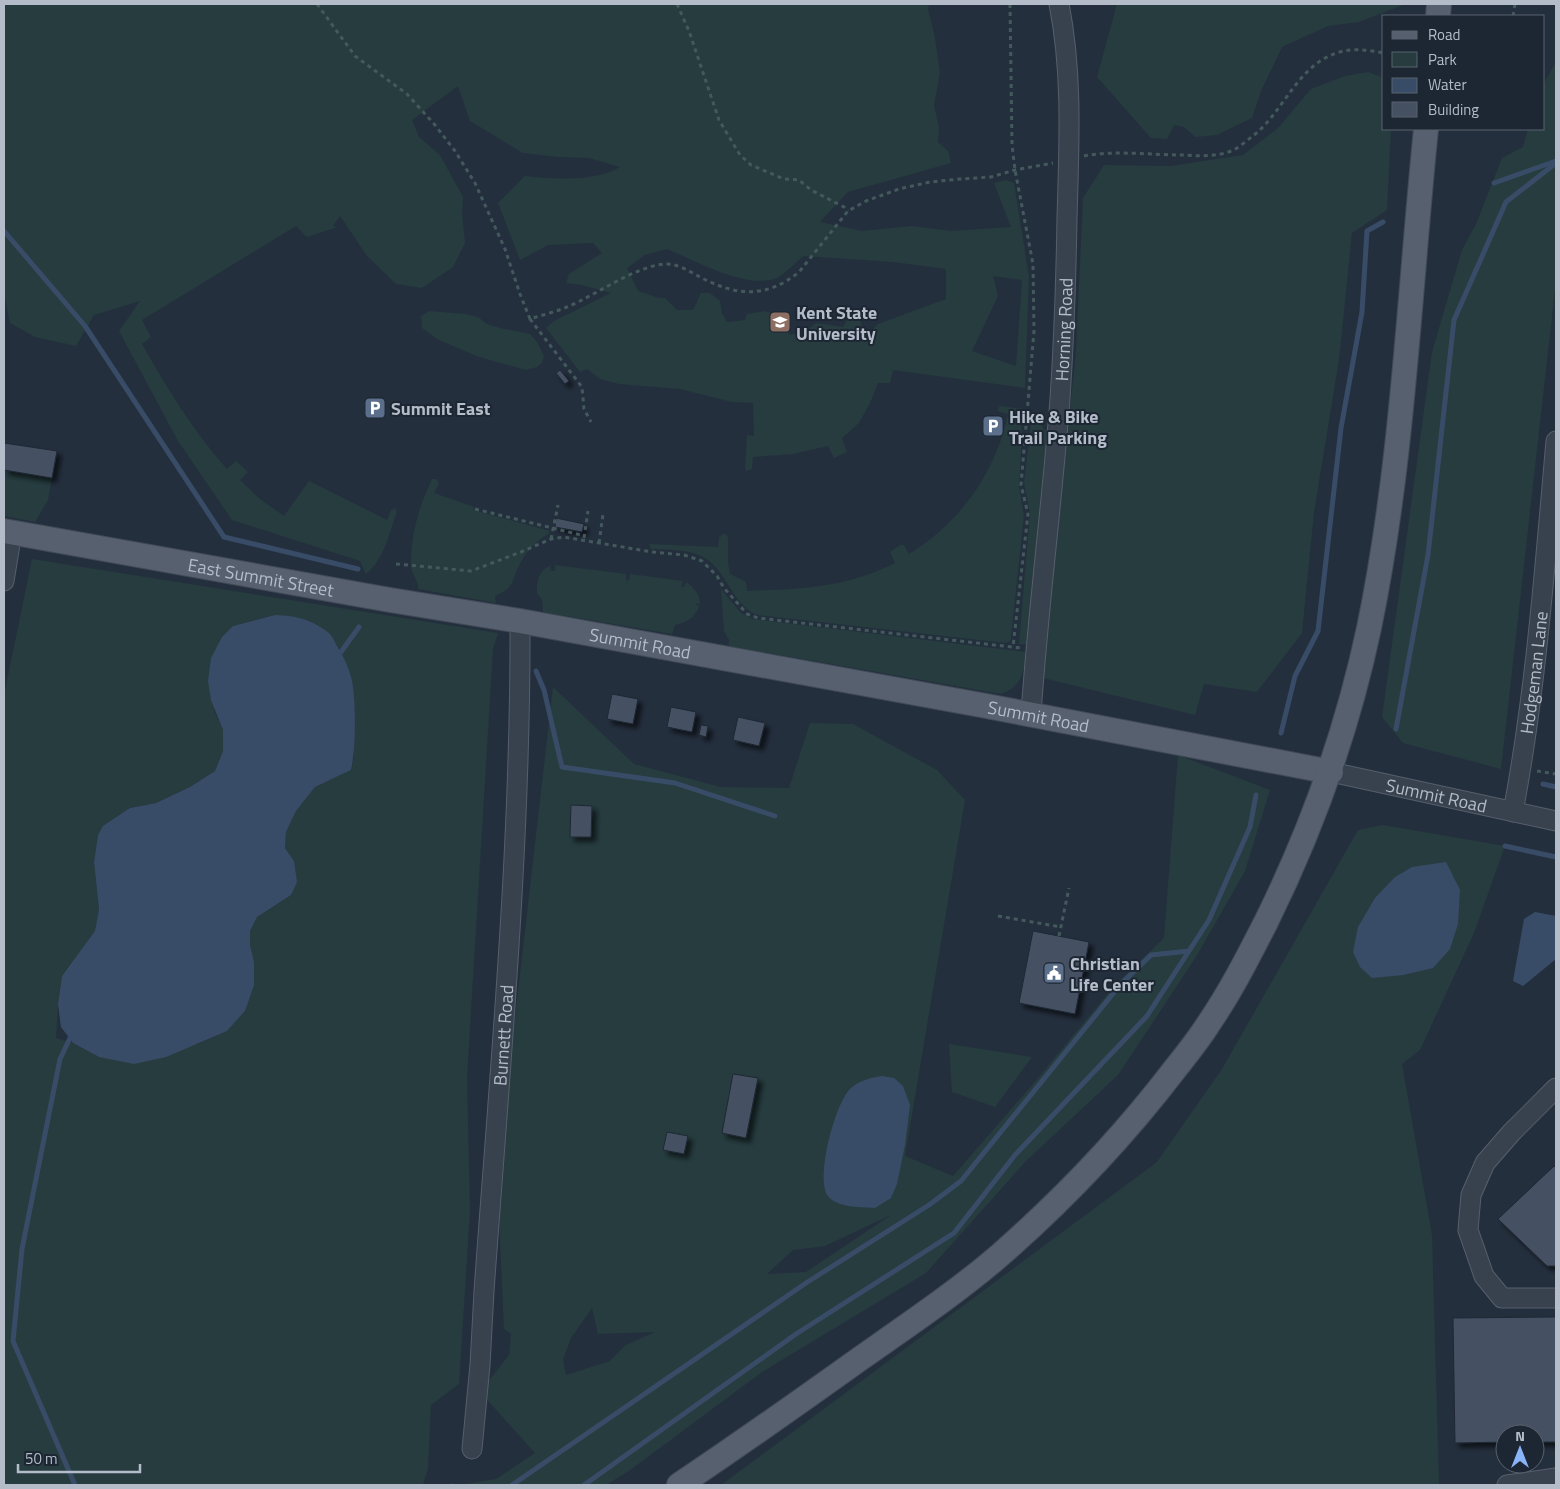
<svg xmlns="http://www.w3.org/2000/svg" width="1560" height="1489" font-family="'Titillium Web',sans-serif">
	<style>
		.green { fill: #263c3f; fill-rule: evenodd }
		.water { fill: #394c67 }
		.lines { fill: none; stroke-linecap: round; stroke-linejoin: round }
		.stream { stroke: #394c67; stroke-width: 5 }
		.building { fill: #455162; stroke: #1f2835; filter: url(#shadow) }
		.minor-casing { stroke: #565f6c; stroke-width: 21 }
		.major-casing { stroke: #414a57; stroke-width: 26 }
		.path { stroke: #44595c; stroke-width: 3; stroke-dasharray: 4 4; stroke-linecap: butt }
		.minor { stroke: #38414e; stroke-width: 19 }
		.major { stroke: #56606e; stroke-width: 24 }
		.labels { text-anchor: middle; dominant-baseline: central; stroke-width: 4; stroke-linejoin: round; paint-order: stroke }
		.poi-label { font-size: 18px; font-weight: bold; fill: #b4bcc9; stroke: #1d2633; text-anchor: start }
		.street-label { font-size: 18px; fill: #b4bcc9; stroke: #1d2633 }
	</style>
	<defs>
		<filter id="shadow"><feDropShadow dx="4.5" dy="4.5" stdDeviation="2.5" flood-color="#0009"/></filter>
	</defs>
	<rect width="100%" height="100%" fill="#242f3e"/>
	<g class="green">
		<path d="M4,4H929L928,9L935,38L940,73L934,105L939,128L938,142L948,151L951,163L848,192L820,222L862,231L911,226L951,231L1011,227L994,183L1006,180L1014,183L1029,277L1025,388L893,370L890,383H878L870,403L859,423L842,438L847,452L834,458L828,446L793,454L753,457L752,469L747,471L745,469L747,435L754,436L753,403L732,402L680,389L619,384L600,379L587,369L580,372L546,328L554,321L611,293L582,285L566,283L569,274L602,253L593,243L548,245L520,260L498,203L525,176C554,179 595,182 620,167L589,158L558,157L523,153L470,121L458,86L412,120L419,137L440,155L463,197L462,214L465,243L453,267L422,288L396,284L367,256L340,216L333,226L337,227L307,237L296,226L142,320L151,337L142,344C167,388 193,431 227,469L236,461L248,472L240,480L260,499L284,516L309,481L387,520L391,510L395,508L397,512C389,533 384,560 366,574L360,561L232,520L178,441L119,331L140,301L94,315L76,346L35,337L10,323L4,293ZM667,249C696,261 747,290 777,278C782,276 797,261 804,256L893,262L946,269V299L878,324L864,338L859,311L851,313L843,327L816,323L806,331L790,335L775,314L764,311L747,314L745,320L727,322L722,313L720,301L710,293H701L693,310H677L665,298H659L638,291L627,268L645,255ZM993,276L1022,280L1016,366L972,351L998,296Z"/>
		<polygon points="1117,4 1403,4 1403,5 1359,22 1328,26 1282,47 1261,91 1252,118 1217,135 1195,137 1184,127 1174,125 1167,139 1151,138 1097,77"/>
		<polygon points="1555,64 1556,64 1556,281 1501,769 1403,743 1382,717 1432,352 1462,250 1476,224 1502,158 1523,147 1528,129 1544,129 1544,83"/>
		<polygon points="1368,72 1384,78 1384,129 1391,129 1387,210 1352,233 1339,360 1314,512 1302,633 1257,692 1204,684 1195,715 1043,678 1076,351 1083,198 1104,165 1171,166 1243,155 1278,128 1311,89 1345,76"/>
		<polygon points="429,311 466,314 478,317 487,324 500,328 530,334 537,342 544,356 542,363 537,367 526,370 479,357 437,339 422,328 421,316"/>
		<path d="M1000,406L1024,409L1021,423L1022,434L1019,487L1024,516L1011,637L1010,641L1006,643L757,615C731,604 726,567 701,556C686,549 667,550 651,549L649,544L718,547L719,538L723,534H726L728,537V563L730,574L746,582L747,591C801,589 845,588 895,563L890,552L900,545H904L909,554C960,523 996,472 1008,414L1000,412L997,410Z"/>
		<polygon points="1032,413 1038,417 1044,430 1047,430 1027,645 1019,644 1030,513 1024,483"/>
		<polygon points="4,470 52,478 48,500 35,522 4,516"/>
		<path d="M432,479H436L439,483L434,493L474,507L473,510L550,531L548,534C535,542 525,552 519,566C510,583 516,587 495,596L496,603L418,589C419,580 412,576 411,567C410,537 419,506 432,479Z"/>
		<path d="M32,559L498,633L493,649L467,1077L470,1212L459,1384L431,1405L428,1468L423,1485H4V695ZM275,615L354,714V758L351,770L315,787L296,811L286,832L285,848L294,861L291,895L257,917L250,931V945L254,962L245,1011L227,1031L197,1044L99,1057L73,1043L56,1038L58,1004L62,976L95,932L99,909L94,862L98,835L130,808L156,803L190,787L215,771L223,751V730L214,710L233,626Z"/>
		<path d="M555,565L626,574V581L629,580L630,574L683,581L681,587H684L686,582C694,588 700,594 700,604L695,603L699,607C694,618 686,623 675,625L672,634L543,612L542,600L537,593C536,582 539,570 550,566L551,571H555Z"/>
		<path d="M721,589L741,613L752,619L1026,652C1024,673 1022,686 1001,694L729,646V640L724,631Z"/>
		<path d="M553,687L634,764L721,787L789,788L810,723L853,724L937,770L965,800L905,1156L953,1176L1033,1084L1116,984L1164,938L1178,755L1270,790L1245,871L1196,957L1118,1075L1026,1161L926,1273L762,1372L629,1471L606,1485H449L451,1483L459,1485L496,1479L535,1453L480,1392L509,1355L511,1334L504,1329L497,1174ZM891,1215L806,1272L767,1274L793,1250L825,1246ZM592,1308L598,1334L655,1332L626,1345L610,1361L566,1375L563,1360L571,1338Z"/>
		<polygon points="1383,825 1505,846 1474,933 1420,1050 1402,1064 1432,1235 1439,1485 721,1485 1157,1162 1222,1069 1358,830"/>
		<polygon points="949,1044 1032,1057 995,1107 952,1092"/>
	</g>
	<g class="water">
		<path d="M275,615C297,616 311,619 329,633C332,636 335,642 337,646C344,657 349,668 352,681C356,701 356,750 351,770L315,787L296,811L286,832L285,848L294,861L297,882L291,895L257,917L250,931V945L254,962V985L245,1011L227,1031L166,1057L134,1064L99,1057L73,1043L61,1027L58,1004L62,976L95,931L99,909L94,862L98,835L103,826L130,808L156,803L190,787L215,771L223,751V730L211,700L208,681L211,658L222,637L233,626Z"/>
		<polygon points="1446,862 1460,890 1458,924 1450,949 1433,968 1403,975 1372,978 1360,967 1353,952 1358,927 1375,898 1395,877 1412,867"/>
		<polygon points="1535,912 1556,916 1556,959 1523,986 1513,981 1524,919"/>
		<path d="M882,1076L894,1078L903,1086L910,1105L905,1145L897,1184L891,1198L875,1208C861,1207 837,1208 828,1196C815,1178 835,1104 850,1089C859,1080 871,1078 882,1076Z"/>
	</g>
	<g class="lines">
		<g class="stream">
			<polyline points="1494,183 1556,161"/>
			<polyline points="4,231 85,326 224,537 358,569"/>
			<polyline points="341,652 359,627"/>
			<polyline points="536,671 544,690 562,767 675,783 775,816"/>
			<polyline points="1396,729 1428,555 1454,320 1506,202 1556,163"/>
			<polyline points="1281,733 1295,676 1318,631 1341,428 1362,312 1367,231 1383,222"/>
			<polyline points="1543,784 1556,787"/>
			<polyline points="1505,846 1556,857"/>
			<polyline points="70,1038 60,1059 22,1249 13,1341 75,1485"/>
			<polyline points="512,1485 806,1283 929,1205 961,1181 1120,985 1151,955 1189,951"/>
			<polyline points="584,1485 796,1334 954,1233 1015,1155 1147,1016 1209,920 1250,827 1256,795"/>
		</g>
	</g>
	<g class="building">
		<polygon points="560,370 569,381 565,384 556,373"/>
		<polygon points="4,443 57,451 52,478 4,470"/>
		<polygon points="556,518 584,524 582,532 555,527"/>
		<polygon points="612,694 638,699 633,724 607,719"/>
		<polygon points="671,707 696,712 692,732 667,727"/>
		<polygon points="738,717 765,723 759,746 733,740"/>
		<polygon points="701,725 708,726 706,737 699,735"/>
		<polygon points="571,805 592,806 591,837 570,837"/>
		<polygon points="1033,931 1089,942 1075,1014 1019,1003"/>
		<polygon points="733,1074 758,1078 746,1138 722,1133"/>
		<polygon points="667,1132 688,1136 684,1154 663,1150"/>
		<polygon points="1554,1166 1556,1168 1556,1266 1547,1266 1498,1219"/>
		<polygon points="1556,1317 1556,1442 1535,1442 1535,1434 1505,1434 1505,1442 1455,1443 1453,1318"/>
	</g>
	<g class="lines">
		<g class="minor-casing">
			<g id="minor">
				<polyline points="4,581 12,532"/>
				<path id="s1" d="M1031,714C1038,609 1052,504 1060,399C1064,339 1066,278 1067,218C1069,147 1073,74 1059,4"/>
				<path id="s2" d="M1331,772L1556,821"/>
				<path id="s3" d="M1513,812C1536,690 1545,565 1556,441"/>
				<polyline points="1556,1088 1511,1133 1485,1163 1471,1195 1468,1230 1484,1276 1502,1298 1556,1298"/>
				<path id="s4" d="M472,1449L480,1365L484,1291C500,1068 521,845 520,621"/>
				<polyline points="1507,1485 1556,1478"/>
			</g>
		</g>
		<g class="major-casing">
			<g id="major">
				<polyline points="1438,16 1439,4"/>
				<path id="s5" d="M4,531L390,600L520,621L981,705L1331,772"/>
				<path d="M679,1485C740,1444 801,1401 861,1358C908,1325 957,1292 1000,1255C1064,1199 1123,1137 1175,1069C1187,1054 1199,1039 1209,1023C1231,991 1248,957 1266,922C1313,827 1347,732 1369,628C1403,464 1409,295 1426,129"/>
			</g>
		</g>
		<g class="path">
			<path d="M317,4L355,56L407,94L435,125L455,151L475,183L505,249L520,294L530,319C542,315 555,312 567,307C596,295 634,267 664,264C677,263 689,271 700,277C736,296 766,299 799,272L848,211L866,201L899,189L930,182L960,179L991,177L1015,170L1053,163"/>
			<polyline points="677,4 689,31 719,120 740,155 751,165 784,179 799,180 811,190 844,207 848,211"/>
			<polyline points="1010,4 1012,145 1015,170 1033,264 1034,331 1021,485 1028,514 1013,647"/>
			<polyline points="1513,16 1515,4"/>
			<path d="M1084,156C1114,150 1151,155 1182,155C1198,156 1216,157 1231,151C1239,148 1246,141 1253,136C1287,109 1300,56 1350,50C1361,49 1373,51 1384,53"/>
			<polyline points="530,319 582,387 584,409 591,422"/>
			<polyline points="475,509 585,536"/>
			<polyline points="584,538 588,511"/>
			<polyline points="551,539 558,505"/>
			<polyline points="599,543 603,514"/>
			<polyline points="396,564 471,571 521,552 551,539 564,537 652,552 684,555 702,561 717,576 724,588 747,614 758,618 1021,648"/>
			<polyline points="1537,771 1556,774"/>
			<polyline points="998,916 1061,927"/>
			<polyline points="1059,936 1069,888"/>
		</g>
		<use href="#minor" class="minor"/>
		<use href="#major" class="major"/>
	</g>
	<defs>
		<g id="university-square" transform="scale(1.125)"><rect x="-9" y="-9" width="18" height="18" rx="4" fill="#8d6e63" stroke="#1d2633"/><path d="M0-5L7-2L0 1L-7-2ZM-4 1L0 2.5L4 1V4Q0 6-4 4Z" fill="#fff"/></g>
		<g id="parking-square" transform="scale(1.125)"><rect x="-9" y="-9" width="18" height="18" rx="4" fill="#5c6f8a" stroke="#1d2633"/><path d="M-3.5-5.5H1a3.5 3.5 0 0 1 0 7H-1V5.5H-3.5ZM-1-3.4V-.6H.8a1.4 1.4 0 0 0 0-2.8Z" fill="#fff"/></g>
		<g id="civic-square" transform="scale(1.125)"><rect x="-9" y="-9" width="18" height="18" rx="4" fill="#5c6f8a" stroke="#1d2633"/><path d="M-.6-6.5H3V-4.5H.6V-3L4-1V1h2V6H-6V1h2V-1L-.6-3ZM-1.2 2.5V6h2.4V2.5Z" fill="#fff"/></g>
	</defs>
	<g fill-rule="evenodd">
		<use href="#university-square" x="780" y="322"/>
		<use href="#parking-square" x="375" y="408"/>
		<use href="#parking-square" x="993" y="426"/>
		<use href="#civic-square" x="1054" y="973"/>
	</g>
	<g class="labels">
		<g class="poi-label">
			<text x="796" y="312">Kent State<tspan x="796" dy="21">University</tspan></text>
			<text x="391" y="408">Summit East</text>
			<text x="1009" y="416">Hike &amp; Bike<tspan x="1009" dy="21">Trail Parking</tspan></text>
			<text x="1070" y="963">Christian<tspan x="1070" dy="21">Life Center</tspan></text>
		</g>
		<g class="street-label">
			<text stroke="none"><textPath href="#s1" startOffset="386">Horning Road</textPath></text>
			<text stroke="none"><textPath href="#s5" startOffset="261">East Summit Street</textPath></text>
			<text stroke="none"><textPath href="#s5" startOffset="646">Summit Road</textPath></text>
			<text stroke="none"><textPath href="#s3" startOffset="141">Hodgeman Lane</textPath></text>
			<text stroke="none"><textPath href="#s5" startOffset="1051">Summit Road</textPath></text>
			<text stroke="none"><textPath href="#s2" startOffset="108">Summit Road</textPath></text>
			<text stroke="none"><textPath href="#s4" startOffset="415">Burnett Road</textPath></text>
		</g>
	</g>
	<rect width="1560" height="1489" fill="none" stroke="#b4bcc9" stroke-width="10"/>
	<rect x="1382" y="15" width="162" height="115" fill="#1d2633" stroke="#59626f"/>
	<rect x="1392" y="31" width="25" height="8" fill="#56606e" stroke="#59626f"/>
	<text x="1428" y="40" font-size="15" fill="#b4bcc9">Road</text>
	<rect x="1392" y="52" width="25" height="15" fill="#263c3f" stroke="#59626f"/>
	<text x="1428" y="65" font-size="15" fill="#b4bcc9">Park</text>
	<rect x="1392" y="78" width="25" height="15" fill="#394c67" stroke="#59626f"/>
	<text x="1428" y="90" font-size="15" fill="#b4bcc9">Water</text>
	<rect x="1392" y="102" width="25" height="15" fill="#455162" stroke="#59626f"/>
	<text x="1428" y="115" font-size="15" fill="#b4bcc9">Building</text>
	<g transform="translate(1520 1449)"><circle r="24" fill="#1d2633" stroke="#59626f"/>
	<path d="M0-4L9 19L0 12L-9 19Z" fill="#8ab4f8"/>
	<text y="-8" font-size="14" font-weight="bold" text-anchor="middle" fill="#b4bcc9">N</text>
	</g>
	<path d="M18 1464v8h122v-8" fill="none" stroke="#b4bcc9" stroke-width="2.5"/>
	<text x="25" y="1464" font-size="15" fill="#b4bcc9" stroke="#1d2633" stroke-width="4" paint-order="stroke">50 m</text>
</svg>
